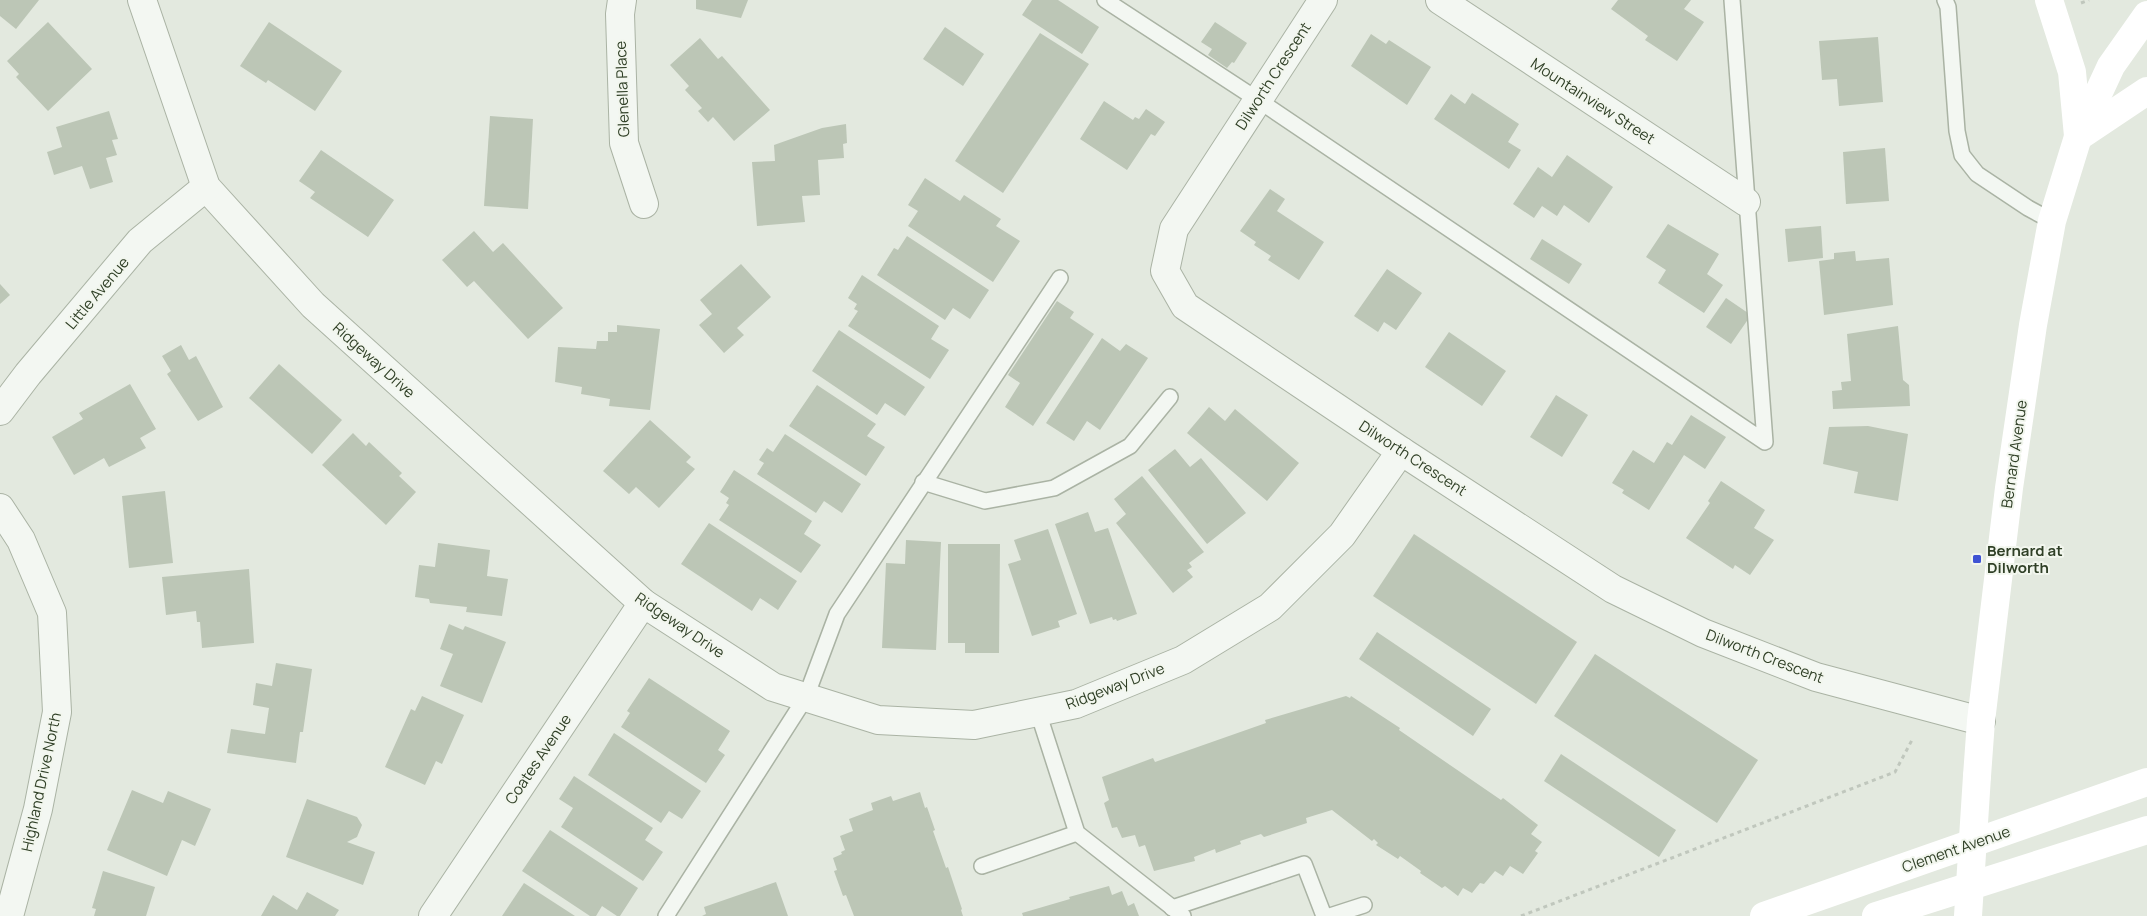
<svg xmlns="http://www.w3.org/2000/svg" width="2147" height="916" font-family="Manrope,sans-serif">
	<style>
		.building { fill: #bcc6b6 }
		.lines { fill: none; stroke-linecap: round; stroke-linejoin: round }
		.lane-casing { stroke: #aab3a4; stroke-width: 18 }
		.street-casing { stroke: #aab3a4; stroke-width: 30 }
		.path { stroke: #c0c7bd; stroke-width: 3; stroke-dasharray: 4 4; stroke-linecap: butt }
		.lane { stroke: #f3f7f2; stroke-width: 15 }
		.street { stroke: #f3f7f2; stroke-width: 28 }
		.secondary { stroke: #fff; stroke-width: 28 }
		.secondary-bridge { stroke: #fff; stroke-width: 28 }
		.poi-dot { fill: #3f53d3; stroke: #f2f6ee; stroke-width: 2 }
		.labels { text-anchor: middle; dominant-baseline: central; stroke-width: 4; stroke-linejoin: round; paint-order: stroke }
		.street-label { font-size: 15px; fill: #304027; stroke: #f2f6ee }
		.poi-label { font-size: 15px; font-weight: bold; fill: #304027; stroke: #f2f6ee; text-anchor: start }
	</style>
	<rect width="100%" height="100%" fill="#e3e9df"/>
	<g class="building">
		<polygon points="0,0 39,0 16,29 0,16"/>
		<polygon points="696,0 748,0 741,18 696,9"/>
		<polygon points="1032,0 1058,0 1099,27 1082,54 1022,15"/>
		<polygon points="1618,0 1691,0 1684,9 1704,22 1677,61 1645,40 1648,36 1611,9"/>
		<polygon points="48,22 92,69 48,111 16,77 19,74 7,61"/>
		<polygon points="269,22 342,71 315,111 268,80 266,83 240,66"/>
		<polygon points="1215,22 1247,43 1234,63 1232,62 1227,68 1208,55 1212,49 1201,42"/>
		<polygon points="945,27 984,54 963,86 923,59"/>
		<polygon points="1040,33 1089,64 1003,193 955,161"/>
		<polygon points="1371,34 1386,44 1389,40 1431,67 1407,105 1351,66"/>
		<polygon points="1878,37 1883,102 1839,106 1837,79 1822,80 1819,41"/>
		<polygon points="700,38 718,59 722,56 770,110 734,141 713,117 708,122 698,111 702,108 685,90 689,86 670,65"/>
		<polygon points="1472,93 1519,124 1508,142 1521,150 1509,169 1434,119 1451,94 1465,104"/>
		<polygon points="1104,101 1133,120 1135,117 1139,119 1146,109 1165,122 1155,136 1151,134 1127,170 1080,139"/>
		<polygon points="109,111 118,139 112,140 117,155 106,158 113,182 90,189 82,166 54,175 47,152 62,147 56,127"/>
		<polygon points="490,116 533,119 528,209 484,206"/>
		<polygon points="846,124 847,143 843,144 844,158 818,160 820,195 802,196 805,222 757,226 752,162 775,161 774,145 822,128"/>
		<polygon points="1885,148 1889,201 1846,204 1843,152"/>
		<polygon points="321,150 394,200 368,237 310,198 315,192 299,181"/>
		<polygon points="1567,155 1613,187 1589,223 1564,205 1557,216 1542,206 1534,218 1513,204 1538,167 1552,177"/>
		<polygon points="925,178 960,201 964,195 1001,219 996,226 1020,241 993,282 908,226 918,211 908,205"/>
		<polygon points="1270,189 1285,199 1277,211 1324,242 1299,280 1268,260 1271,256 1254,245 1256,242 1240,231"/>
		<polygon points="1668,224 1719,254 1707,274 1723,285 1704,313 1658,283 1666,270 1646,257"/>
		<polygon points="1821,226 1823,258 1788,262 1785,229"/>
		<polygon points="474,231 493,252 503,243 563,308 528,339 474,281 467,287 442,260"/>
		<polygon points="907,236 989,290 970,319 953,308 945,320 877,275 894,248 898,250"/>
		<polygon points="1542,239 1582,264 1569,284 1530,259"/>
		<polygon points="1855,251 1856,261 1889,258 1893,305 1824,315 1819,261 1834,259 1834,253"/>
		<polygon points="741,264 771,297 737,328 744,335 724,353 699,325 712,314 700,300"/>
		<polygon points="1387,269 1422,293 1396,330 1384,322 1378,332 1354,316"/>
		<polygon points="862,275 939,326 931,339 949,350 930,379 848,326 858,311 854,309 857,304 848,298"/>
		<polygon points="0,284 10,295 0,304"/>
		<polygon points="1726,298 1751,315 1731,344 1706,327"/>
		<polygon points="1057,301 1074,312 1070,318 1094,334 1033,426 1005,407 1020,383 1008,375"/>
		<polygon points="617,325 660,329 650,410 609,406 610,399 581,394 582,387 555,382 558,347 596,349 597,341 608,341 608,332 617,332"/>
		<polygon points="1898,326 1903,380 1909,385 1910,406 1833,409 1832,391 1842,390 1841,382 1851,381 1847,334"/>
		<polygon points="839,330 925,387 905,416 885,403 877,415 812,371"/>
		<polygon points="1449,332 1506,371 1482,406 1425,367"/>
		<polygon points="1102,338 1120,351 1126,344 1148,358 1100,430 1087,421 1074,441 1046,423"/>
		<polygon points="181,345 189,360 196,356 223,407 198,421 167,374 171,371 162,356"/>
		<polygon points="279,364 342,420 312,454 249,398"/>
		<polygon points="130,384 156,429 140,438 146,448 109,467 104,458 74,475 52,437 83,419 79,413"/>
		<polygon points="817,385 876,424 867,436 885,447 866,476 789,426"/>
		<polygon points="1556,395 1588,415 1562,457 1530,437"/>
		<polygon points="1209,407 1225,421 1235,409 1299,463 1267,501 1187,433"/>
		<polygon points="1691,415 1726,437 1705,469 1684,455 1649,510 1622,493 1624,490 1612,483 1633,450 1654,463 1667,442 1672,445"/>
		<polygon points="650,420 691,457 686,462 695,469 659,508 636,487 629,494 603,471"/>
		<polygon points="1868,426 1908,434 1898,501 1854,493 1858,472 1823,464 1829,427"/>
		<polygon points="353,433 366,446 369,442 402,473 399,476 416,492 386,525 322,465"/>
		<polygon points="785,434 861,484 842,513 824,501 816,513 757,474 764,463 759,460 767,448 773,452"/>
		<polygon points="1175,449 1190,467 1201,458 1246,513 1207,544 1148,470"/>
		<polygon points="734,470 812,521 804,534 821,545 801,573 719,520 729,505 726,503 729,498 720,492"/>
		<polygon points="1142,476 1204,552 1189,563 1192,567 1187,570 1193,577 1173,593 1116,523 1126,514 1114,499"/>
		<polygon points="1721,481 1765,510 1754,528 1774,540 1750,575 1735,565 1733,569 1686,538 1710,503 1708,501"/>
		<polygon points="165,491 173,563 129,568 122,496"/>
		<polygon points="1088,512 1095,532 1108,528 1137,614 1117,621 1116,619 1113,620 1112,617 1090,624 1055,524"/>
		<polygon points="709,523 797,581 778,610 760,598 752,611 681,564"/>
		<polygon points="1048,529 1077,614 1058,621 1060,627 1032,636 1008,564 1021,560 1014,540"/>
		<polygon points="1414,534 1577,642 1536,704 1373,596"/>
		<polygon points="906,540 941,542 936,650 882,648 886,563 905,564"/>
		<polygon points="438,543 490,550 487,576 508,579 502,616 466,612 467,607 430,603 429,599 415,597 419,565 435,567"/>
		<polygon points="948,544 1000,544 999,653 965,653 965,643 948,643"/>
		<polygon points="249,569 254,643 202,648 200,622 197,622 196,611 166,615 162,577"/>
		<polygon points="449,624 463,630 465,626 506,642 482,703 440,686 453,654 440,649"/>
		<polygon points="1377,632 1491,709 1473,736 1359,659"/>
		<polygon points="1595,654 1758,760 1717,823 1554,716"/>
		<polygon points="276,663 312,669 303,732 300,732 296,763 227,753 231,729 265,734 269,708 253,705 256,683 272,686"/>
		<polygon points="649,678 730,731 718,750 725,755 706,783 621,727 630,713 627,711"/>
		<polygon points="422,696 464,715 442,764 436,761 425,785 385,767 411,709 415,711"/>
		<polygon points="1346,696 1350,698 1351,696 1400,728 1399,730 1501,800 1503,798 1538,825 1531,834 1542,842 1535,851 1538,853 1523,874 1510,866 1503,876 1495,871 1484,884 1480,883 1472,893 1463,888 1458,896 1445,886 1442,888 1420,873 1421,871 1400,856 1398,859 1376,845 1378,843 1374,839 1372,841 1332,810 1306,818 1307,823 1264,837 1261,834 1240,841 1241,844 1216,853 1215,849 1194,857 1195,861 1154,871 1145,845 1139,847 1135,835 1122,838 1117,827 1112,828 1104,803 1109,800 1102,777 1153,758 1155,762 1266,723 1265,720"/>
		<polygon points="614,733 701,791 682,819 669,811 661,823 588,775"/>
		<polygon points="1561,754 1676,830 1659,857 1544,781"/>
		<polygon points="574,776 653,828 645,840 663,852 643,881 561,827 573,808 559,799"/>
		<polygon points="132,790 163,803 168,791 211,809 195,846 182,840 167,876 107,850"/>
		<polygon points="920,792 925,808 927,807 935,830 933,831 946,868 948,867 962,909 961,910 963,916 854,916 846,895 843,896 834,871 837,870 833,858 842,854 841,852 845,850 840,836 853,831 849,819 873,810 871,803 891,796 893,801"/>
		<polygon points="307,799 357,817 362,825 357,837 347,842 375,852 363,885 286,857"/>
		<polygon points="550,830 638,888 620,916 617,916 602,906 596,916 590,916 522,871"/>
		<polygon points="103,871 155,887 146,916 94,916 96,909 92,908"/>
		<polygon points="776,882 788,916 702,916 706,914 704,907"/>
		<polygon points="524,883 575,916 502,916"/>
		<polygon points="1109,886 1112,895 1122,891 1128,906 1134,903 1139,916 1023,916 1022,913 1070,899 1069,897"/>
		<polygon points="307,892 339,910 335,916 261,916 273,895 297,910"/>
	</g>
	<g class="lines">
		<g class="lane-casing">
			<g id="lane">
				<polyline points="1105,0 1258,100 1765,442 1732,0"/>
				<polyline points="1945,0 1948,7 1957,131 1962,155 1977,174 2028,208 2052,221"/>
				<polyline points="923,482 985,501 1054,488 1130,446 1170,397"/>
				<polyline points="1038,712 1077,833 1183,916"/>
				<polyline points="982,866 1077,833"/>
				<polyline points="1172,908 1304,864 1324,916"/>
				<polyline points="666,916 806,697 837,614 1060,278"/>
				<polyline points="1330,916 1364,905"/>
			</g>
		</g>
		<g class="street-casing">
			<g id="street">
				<polyline points="142,0 206,187 313,305 643,603 773,687 878,720 974,725 1076,704 1183,660 1270,607 1342,535 1401,451"/>
				<polyline points="622,0 620,14 624,143 644,204"/>
				<polyline points="1323,0 1174,229 1165,271 1185,306 1401,451 1613,589 1703,633 1816,677 1981,721"/>
				<polyline points="1440,0 1746,202"/>
				<polyline points="0,411 28,374 140,241 206,187"/>
				<polyline points="0,508 21,540 52,613 57,712 38,809 9,916"/>
				<polyline points="433,916 643,603"/>
			</g>
		</g>
		<g class="path">
			<polyline points="2081,3 2089,0"/>
			<polyline points="1521,916 1895,772 1912,740"/>
		</g>
		<use href="#lane" class="lane"/>
		<use href="#street" class="street"/>
		<g class="secondary">
			<polyline points="2049,0 2072,72 2078,136"/>
			<polyline points="2078,137 2147,91"/>
			<polyline points="1977,776 1981,721 2009,488 2033,325 2052,221 2078,137 2111,66 2147,15"/>
			<polyline points="1764,916 2147,782"/>
			<polyline points="1876,916 2147,830"/>
		</g>
		<polyline class="secondary-bridge" points="1968,916 1977,776"/>
	</g>
	<rect class="poi-dot" x="1972" y="554" width="10" height="10" rx="2.5"/>
	<g class="labels">
		<g class="street-label">
			<text transform="translate(1273 76) rotate(-57)">Dilworth Crescent</text>
			<text transform="translate(622 89) rotate(-92)">Glenella Place</text>
			<text transform="translate(1593 101) rotate(33)">Mountainview Street</text>
			<text transform="translate(97 293) rotate(-50)">Little Avenue</text>
			<text transform="translate(374 360) rotate(42)">Ridgeway Drive</text>
			<text transform="translate(2014 454) rotate(-82)">Bernard Avenue</text>
			<text transform="translate(1413 458) rotate(33)">Dilworth Crescent</text>
			<text transform="translate(680 625) rotate(34)">Ridgeway Drive</text>
			<text transform="translate(1765 656) rotate(21)">Dilworth Crescent</text>
			<text transform="translate(1115 686) rotate(-21)">Ridgeway Drive</text>
			<text transform="translate(538 759) rotate(-56)">Coates Avenue</text>
			<text transform="translate(41 782) rotate(-78)">Highland Drive North</text>
			<text transform="translate(1956 849) rotate(-19)">Clement Avenue</text>
		</g>
		<g class="poi-label">
			<text x="1987" y="550">Bernard at<tspan x="1987" dy="17">Dilworth</tspan></text>
		</g>
	</g>
</svg>
